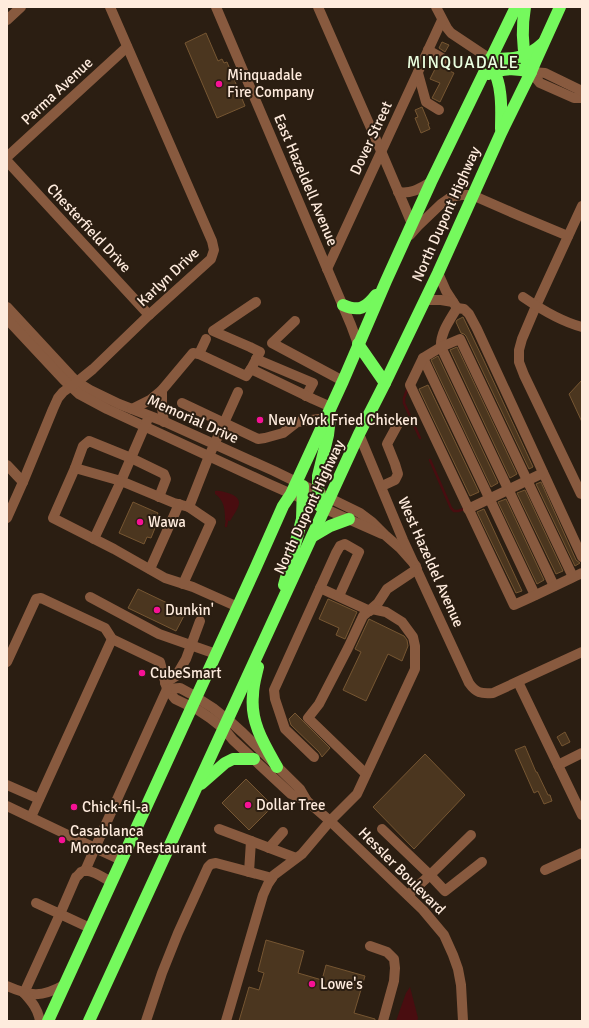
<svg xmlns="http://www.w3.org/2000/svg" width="589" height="1028" font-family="Signika,sans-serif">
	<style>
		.water { fill: #490d10 }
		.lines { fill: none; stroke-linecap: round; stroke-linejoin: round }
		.stream { stroke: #490d10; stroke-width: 2.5 }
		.building { fill: #4b361f; stroke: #765632 }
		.minor { stroke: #885a3f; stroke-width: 10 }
		.highway { stroke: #75f95d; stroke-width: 12 }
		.poi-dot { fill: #f61195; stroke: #2b1e12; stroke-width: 1.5 }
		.labels { text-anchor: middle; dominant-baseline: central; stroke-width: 4; stroke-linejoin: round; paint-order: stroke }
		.poi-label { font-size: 15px; fill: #feebdd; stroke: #2b1e12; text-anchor: start }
		.street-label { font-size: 15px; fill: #feebdd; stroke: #2b1e12 }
		.quarter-label { font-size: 17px; letter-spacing: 1px; fill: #e9fedf; stroke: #2b1e12 }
	</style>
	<rect width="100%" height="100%" fill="#2b1e12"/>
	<g class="water">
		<path d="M215,491C220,490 223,492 228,493C247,499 237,509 230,521L225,520C225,509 224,500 215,494Z"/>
		<polygon points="410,987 418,1018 417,1021 396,1021 406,993"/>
	</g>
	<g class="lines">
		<g class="stream">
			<polyline points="407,390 404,398 404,403 420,438"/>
			<polyline points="430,460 451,508 454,511 458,511 464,509"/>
			<polyline points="226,526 227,520"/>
		</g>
	</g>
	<g class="building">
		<polygon points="206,33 218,61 222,59 224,63 227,62 245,106 217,118 185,43"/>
		<polygon points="442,42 449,45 445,52 439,48"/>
		<polygon points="437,65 454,73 440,102 432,98 440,83 430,79"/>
		<polygon points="422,107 429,124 428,124 430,129 421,133 415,118 418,117 415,110"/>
		<polygon points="463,317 484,361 533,467 529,469 466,336 464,334 461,333 456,322 457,320"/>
		<polygon points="457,347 517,474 510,478 450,350"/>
		<polygon points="438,356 498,483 491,487 431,360"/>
		<polygon points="582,380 582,422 569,394"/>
		<polygon points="428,385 479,492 470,496 419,389"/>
		<polygon points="541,482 576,560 580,563 575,566 536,484"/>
		<polygon points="525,490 563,571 556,574 517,493"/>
		<polygon points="506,499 544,580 537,584 498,502"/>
		<polygon points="133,502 158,513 155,520 157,523 151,538 147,537 144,544 119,533"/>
		<polygon points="484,509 522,591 516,593 477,512"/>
		<polygon points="138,589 186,612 176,631 128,608"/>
		<polygon points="328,599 357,612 345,639 336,635 339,628 319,619"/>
		<polygon points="369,619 404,636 407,640 408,646 402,661 388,654 366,701 343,690 361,652 355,649"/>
		<polygon points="295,713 330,748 322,757 319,752 291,725 289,719"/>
		<polygon points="565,732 570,742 562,746 557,737"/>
		<polygon points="525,746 536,772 537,772 548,795 550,795 552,801 544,804 538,791 534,793 515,750"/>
		<polygon points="425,754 465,795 414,849 373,807"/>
		<polygon points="246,779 273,806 249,830 222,803"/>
		<polygon points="266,940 304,951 298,973 322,980 326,965 365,976 354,1013 375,1019 375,1021 239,1021 249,987 259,990 264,973 258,971"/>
	</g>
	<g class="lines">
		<g class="minor">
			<polyline points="216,7 351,325 358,344"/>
			<polyline points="318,7 381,151 412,224"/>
			<polyline points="436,7 447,28 451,33 490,59"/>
			<polyline points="7,20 21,7"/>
			<polyline points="428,50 444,59"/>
			<polyline points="531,72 540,83 574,98 582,98"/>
			<polyline points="531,72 545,73 582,91"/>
			<polyline points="418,73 426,102 439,110"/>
			<polyline points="7,157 127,47"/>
			<polyline points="7,161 149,315"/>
			<path d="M398,192C412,194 419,189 431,182"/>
			<polyline points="582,206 536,306 522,339 519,350 519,362 524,375 581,494 582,494"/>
			<polyline points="410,235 418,226 441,204 451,197 461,195 472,195 520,216 568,236"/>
			<polyline points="327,269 442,20"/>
			<path d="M438,273L446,291L457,308C450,320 440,333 441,347L554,586"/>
			<path d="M523,297C539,308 563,322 582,327"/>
			<polyline points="425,300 441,300 453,302"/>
			<polyline points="7,307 71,376 77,382 90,390 119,404 163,421 274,471 360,513 372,522 385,535 400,548 416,566"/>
			<polyline points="457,308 464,309 469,314 477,329 582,557"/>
			<polyline points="7,319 64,380 79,394 107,409 269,484 382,534"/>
			<polyline points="295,321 272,343 343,381"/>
			<polyline points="199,354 206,339"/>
			<polyline points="423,358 535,595"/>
			<polyline points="256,359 313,383 306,396"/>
			<polyline points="251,369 313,399 331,407"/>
			<polyline points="162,390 162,408 164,422"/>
			<polyline points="182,403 258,439 265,438 283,433 297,422 326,418"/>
			<polyline points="132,409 150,400 162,390 193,353 199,354 246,376 251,369 260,352 250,347 213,331 256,302"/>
			<polyline points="147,421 121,481 75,468 53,518 114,549 165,578 193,587 238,607"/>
			<path d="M359,434L403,540L469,683C476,693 481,694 493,693L582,652"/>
			<polyline points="7,465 23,482"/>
			<polyline points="75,468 83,446 89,441 131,458 164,474 166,479 159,497"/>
			<polyline points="382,486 395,480 398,474 395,464 387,444 399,422"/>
			<polyline points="468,509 543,473"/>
			<polyline points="7,518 23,482 53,409 58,398 63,392 77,382 93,369 149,315 211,259 214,250 212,241 110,7"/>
			<polyline points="94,539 121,481 174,503 189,507"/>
			<polyline points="150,569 179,504"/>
			<path d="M573,577L460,339L441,347L423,358L410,385L514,605C537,595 559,584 582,573"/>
			<polyline points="183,584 211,522 189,507 209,456 238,392"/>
			<polyline points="320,588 370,611"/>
			<polyline points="90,597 159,634 216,654"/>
			<polyline points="7,662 36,599 41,598 105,628 112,639 160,662 167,689 175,699 198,710 210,718 224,729 233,740 291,794 307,801"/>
			<polyline points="518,682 582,815"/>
			<polyline points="165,683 176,676 186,659 200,621"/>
			<polyline points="167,689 180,688 191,694 213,708 233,724 243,733 300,789 307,801 330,821 423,910 444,935 453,955 458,969 461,985 463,1021"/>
			<polyline points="314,757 285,729 275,699 274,690 336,553 340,546 345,544 359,552 339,596"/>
			<polyline points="558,765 582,753"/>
			<polyline points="366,774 308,718 319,704 348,648 363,616 378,603 387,589 417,569"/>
			<polyline points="7,785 39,799"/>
			<polyline points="7,806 95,848 167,689"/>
			<polyline points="31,817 112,639"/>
			<polyline points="219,829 251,841"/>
			<polyline points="382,829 430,875 408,895"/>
			<polyline points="471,835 430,875 445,891 482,862"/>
			<polyline points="269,848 283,832"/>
			<polyline points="545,870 582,853"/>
			<polyline points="85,871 95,848 121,860"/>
			<polyline points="249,872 251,841 296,858"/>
			<path d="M36,903L60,914L76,877C77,877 80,873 81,872C89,867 104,878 111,882"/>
			<polyline points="370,946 387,952 394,959 395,968 394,981 383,1021"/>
			<path d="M7,986C30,996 41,998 64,985"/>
			<polyline points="24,993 60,914 90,928"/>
			<path d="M24,993C32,1002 38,1009 40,1021"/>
			<polyline points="146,1021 162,973 178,933 208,867 211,864 216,863 272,878"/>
			<polyline points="226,1021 263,895 268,884 274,875 302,854 330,821 357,794 415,669 415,646 413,637 402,622 386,612 372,609"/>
		</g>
		<g class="highway">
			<path d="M525,7C522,25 522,44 526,61"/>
			<path d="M488,74C502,68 517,68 531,72"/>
			<path d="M501,129C501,117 502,104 500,92C499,80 494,70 490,59C512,59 526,59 543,43"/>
			<path d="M343,305C359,312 366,308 376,295"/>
			<polyline points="358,344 385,383"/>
			<polyline points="320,506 318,486 318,476 328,435 330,418"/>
			<polyline points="313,536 330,526 349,519"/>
			<polyline points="284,585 302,519 303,486"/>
			<path d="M258,667C256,676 253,685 253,695C250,722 264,744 277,767"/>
			<polyline points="201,784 225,763 233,759 254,759"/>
			<polyline points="48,1021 255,569 283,506 291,494 343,381 386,281 431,182 516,7"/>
			<polyline points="89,1021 359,434 385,383 438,273 501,133 531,72 536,60 560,7"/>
		</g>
	</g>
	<g class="poi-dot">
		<circle cx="219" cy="84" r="4"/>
		<circle cx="260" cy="420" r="4"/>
		<circle cx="140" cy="522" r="4"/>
		<circle cx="157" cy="610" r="4"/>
		<circle cx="142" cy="673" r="4"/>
		<circle cx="248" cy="805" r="4"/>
		<circle cx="74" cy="807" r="4"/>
		<circle cx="62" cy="840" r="4"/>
		<circle cx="312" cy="984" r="4"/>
	</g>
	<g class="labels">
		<g class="poi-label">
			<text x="227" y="75">Minquadale<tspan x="227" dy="17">Fire Company</tspan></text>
			<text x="268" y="420">New York Fried Chicken</text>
			<text x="148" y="522">Wawa</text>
			<text x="165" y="610">Dunkin'</text>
			<text x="150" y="673">CubeSmart</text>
			<text x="256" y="805">Dollar Tree</text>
			<text x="82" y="807">Chick-fil-a</text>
			<text x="70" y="831">Casablanca<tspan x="70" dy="17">Moroccan Restaurant</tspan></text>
			<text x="320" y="984">Lowe's</text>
		</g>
		<g class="street-label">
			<text transform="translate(57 91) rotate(-43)">Parma Avenue</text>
			<text transform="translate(371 138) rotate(-65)">Dover Street</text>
			<text transform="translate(306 180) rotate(67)">East Hazeldell Avenue</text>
			<text transform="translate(446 214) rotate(-66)">North Dupont Highway</text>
			<text transform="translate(89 228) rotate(47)">Chesterfield Drive</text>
			<text transform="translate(168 277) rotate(-43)">Karlyn Drive</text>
			<text transform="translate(193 419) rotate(24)">Memorial Drive</text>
			<text transform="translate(309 507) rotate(-65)">North Dupont Highway</text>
			<text transform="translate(431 562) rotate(66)">West Hazeldel Avenue</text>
			<text transform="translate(402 871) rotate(45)">Hessler Boulevard</text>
		</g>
		<g class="quarter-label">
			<text x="463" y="62">MINQUADALE</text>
		</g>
	</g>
	<rect width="589" height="1028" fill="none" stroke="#feebdd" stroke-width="16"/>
</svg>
